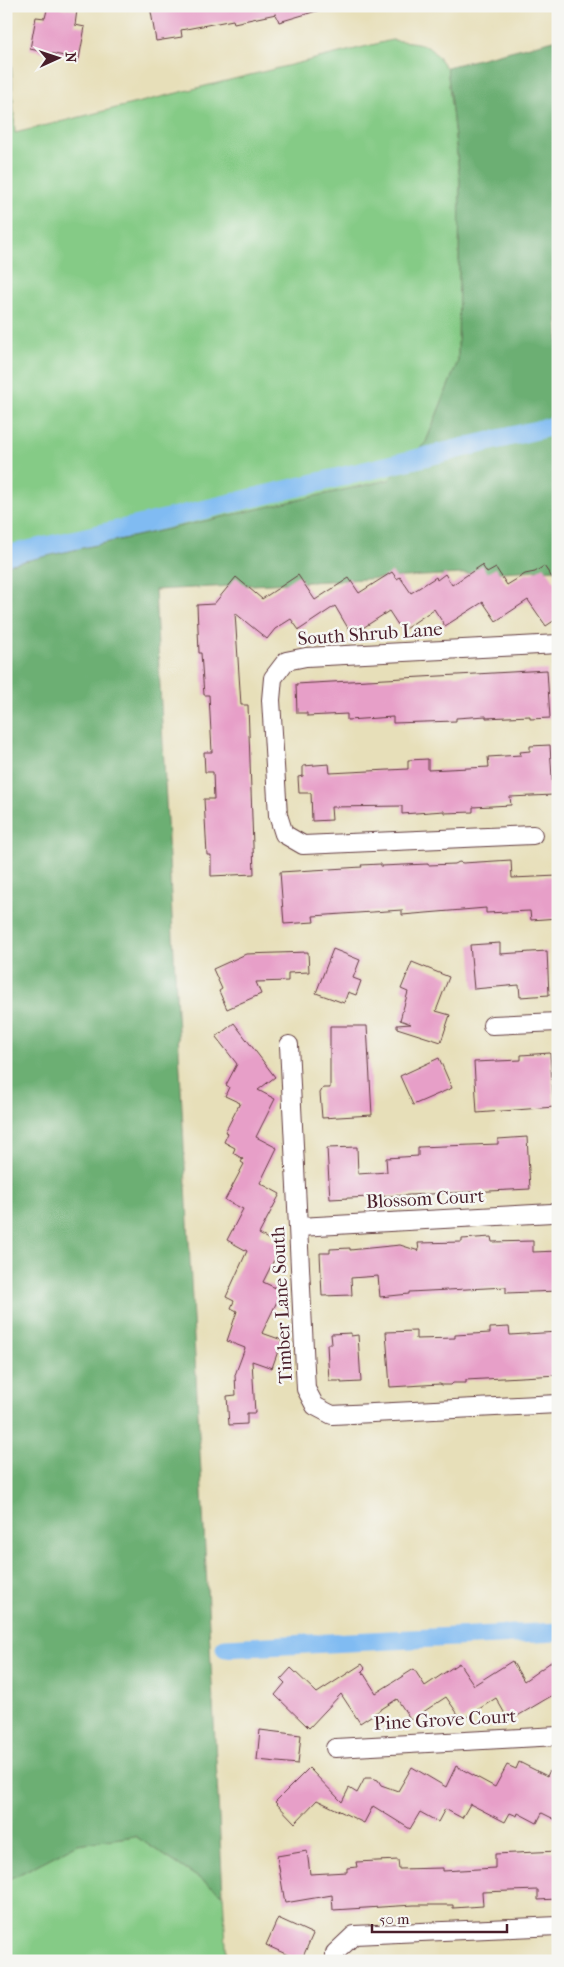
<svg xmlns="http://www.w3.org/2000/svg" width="564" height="1967" font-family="'IM FELL French Canon',serif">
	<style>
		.green { fill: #85cb86; stroke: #687558 }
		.forest { fill: #6caf73; stroke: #5b674f }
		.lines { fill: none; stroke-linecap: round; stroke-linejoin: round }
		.canal { stroke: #80bbf2; stroke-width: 19 }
		.building { fill: #e79fc8 }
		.street-casing { stroke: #623c40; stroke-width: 20 }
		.street { stroke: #fff; stroke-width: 18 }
		.labels { text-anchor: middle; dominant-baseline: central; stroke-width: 5; stroke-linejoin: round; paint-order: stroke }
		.street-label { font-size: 19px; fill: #4a1f2b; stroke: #f6f6f2 }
	</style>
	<rect width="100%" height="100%" fill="#f6f6f2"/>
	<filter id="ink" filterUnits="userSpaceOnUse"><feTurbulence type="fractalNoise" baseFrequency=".02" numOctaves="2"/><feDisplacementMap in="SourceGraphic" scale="10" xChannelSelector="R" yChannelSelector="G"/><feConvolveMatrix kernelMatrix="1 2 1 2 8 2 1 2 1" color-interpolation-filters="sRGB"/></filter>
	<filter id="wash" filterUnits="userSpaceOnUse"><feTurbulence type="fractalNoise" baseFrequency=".0096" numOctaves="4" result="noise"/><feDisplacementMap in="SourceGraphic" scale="20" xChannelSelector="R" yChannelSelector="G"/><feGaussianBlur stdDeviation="1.12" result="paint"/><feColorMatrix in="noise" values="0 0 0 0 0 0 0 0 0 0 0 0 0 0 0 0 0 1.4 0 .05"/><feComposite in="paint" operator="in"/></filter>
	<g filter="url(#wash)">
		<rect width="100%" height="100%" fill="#e7dfb9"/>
		<g class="green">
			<path d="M6,6H8L15,133L392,40C423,44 427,40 445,67H447L460,181L458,361L426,442L389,480L6,565Z"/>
			<polygon points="135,1836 223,1894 227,1961 6,1961 6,1881 77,1844"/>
		</g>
		<polygon class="forest" points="558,39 558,569 155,590 223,1894 135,1836 77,1844 6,1881 6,565 389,480 426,442 458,361 460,181 447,67"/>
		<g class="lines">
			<g class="canal">
				<polyline points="6,555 143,524 558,425"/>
				<polyline points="225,1648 558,1632"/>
			</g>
		</g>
		<g id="blocks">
			<g class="building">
				<polygon points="48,6 77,10 75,25 85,27 79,59 30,49 36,17 45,18"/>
				<polygon points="150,6 319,6 320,10 279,22 276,14 234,23 233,20 181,30 182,37 156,41"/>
				<polygon points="482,565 487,573 496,568 507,585 525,574 535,572 544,566 558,586 558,618 546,626 528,600 496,621 483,602 445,626 434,609 402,631 389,611 352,635 335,606 299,630 291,619 275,629 267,639 235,613 241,705 248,705 254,874 211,876 211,855 207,855 204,799 214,799 213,772 205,772 204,752 212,752 209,695 204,695 201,653 199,653 197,605 214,604 236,577 262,599 298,575 315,600 349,578 359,593 392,572 397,579 400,577 411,593 436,577 437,580 445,574 452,585"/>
				<polygon points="547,670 550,718 530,719 530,716 486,718 486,716 456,718 456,721 393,723 393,717 347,720 347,714 307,716 307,713 297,713 296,684"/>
				<polygon points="550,745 553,795 510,797 511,805 473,807 473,812 444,813 444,811 402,814 402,806 331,807 332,820 312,821 311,793 299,793 298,777 303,776 303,766 329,764 330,773 408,769 408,760 428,759 428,770 489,767 488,757 521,755 520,752 530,751 530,746"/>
				<polygon points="511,860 512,878 558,876 558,918 531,920 530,911 486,913 486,908 402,915 402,910 313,916 314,922 284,924 280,872 362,867 361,865 381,864 381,866 428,864 428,865 455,864 459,862 463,863"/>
				<polygon points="500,943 500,954 547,951 549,995 520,997 519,985 474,989 470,945"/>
				<polygon points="333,949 360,960 353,978 361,981 356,995 348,992 344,1003 316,993"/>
				<polygon points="308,952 309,972 288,973 288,981 256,982 261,994 227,1009 219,991 222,989 213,969 246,954"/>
				<polygon points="412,962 449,977 436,1011 450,1015 441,1042 397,1028 397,1025 411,1024 400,1020 408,992 401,989"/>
				<polygon points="234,1023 275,1077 258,1090 275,1099 256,1137 277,1148 260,1183 280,1194 259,1234 281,1246 263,1282 282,1291 262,1333 282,1340 272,1368 252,1361 255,1413 247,1413 247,1424 229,1425 227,1396 236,1395 235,1375 245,1348 227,1341 237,1311 231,1308 234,1301 226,1297 247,1251 227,1240 243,1209 225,1200 244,1164 241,1162 243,1159 233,1153 235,1148 224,1142 228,1133 225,1132 240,1103 225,1096 229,1087 226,1085 237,1064 216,1037"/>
				<polygon points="330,1026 367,1026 372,1115 322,1118 320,1093 323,1088 330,1088"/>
				<polygon points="550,1053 554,1107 477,1113 474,1062 521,1060 521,1055"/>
				<polygon points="439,1058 452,1088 413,1105 400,1076"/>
				<polygon points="527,1137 530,1189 330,1199 327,1148 357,1147 358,1174 387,1172 386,1158 418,1156 418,1147 498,1144 498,1139"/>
				<polygon points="491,1237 492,1242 533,1241 533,1252 558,1251 558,1291 506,1293 506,1287 409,1292 409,1294 380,1297 378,1276 351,1278 352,1295 322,1296 320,1253 330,1253 330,1249 350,1248 350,1250 400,1245 419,1251 418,1243 462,1242 462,1239"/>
				<polygon points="509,1327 510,1335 558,1332 558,1375 466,1380 466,1383 453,1383 451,1385 442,1385 440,1384 390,1387 386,1332 416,1331 416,1339 455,1338 455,1335 490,1333 490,1328"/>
				<polygon points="351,1333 351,1336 358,1335 361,1382 341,1383 341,1381 329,1381 327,1344 332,1344 331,1334"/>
				<polygon points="558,1657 558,1692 509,1721 496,1698 462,1720 446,1697 411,1720 397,1699 360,1723 341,1694 309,1728 275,1695 285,1683 281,1679 291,1668 317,1693 362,1664 365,1668 362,1671 376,1693 414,1669 425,1686 459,1663 474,1685 512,1661 524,1681"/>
				<polygon points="260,1730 301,1735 298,1764 257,1760"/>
				<polygon points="558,1755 558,1821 542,1813 537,1823 518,1813 517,1816 510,1813 505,1822 470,1804 462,1818 445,1809 438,1822 420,1812 410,1829 373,1806 364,1823 317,1800 295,1823 275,1802 309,1768 342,1802 349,1788 357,1793 365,1778 372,1778 378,1780 381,1785 398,1791 412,1767 446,1787 456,1766 495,1787 507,1765 516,1769 519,1762 547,1776"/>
				<polygon points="307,1851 310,1874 347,1872 347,1868 357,1867 356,1862 398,1860 399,1869 443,1868 443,1871 495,1868 495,1854 558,1851 558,1896 556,1896 556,1899 538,1900 538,1890 482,1892 483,1906 453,1908 453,1905 414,1905 333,1910 332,1895 285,1903 277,1856"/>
				<polygon points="278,1918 313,1934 301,1961 266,1945"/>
			</g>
		</g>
	</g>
	<g filter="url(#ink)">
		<use href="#blocks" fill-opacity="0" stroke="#623c40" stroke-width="1"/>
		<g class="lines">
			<g class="street-casing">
				<g id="street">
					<polyline points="533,835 303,845 284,834 278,815 271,700 273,678 286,661 306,657 558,644"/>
					<polyline points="492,1025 558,1022"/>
					<polyline points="289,1045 306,1389 315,1406 332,1415 558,1404"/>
					<polyline points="299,1227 552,1213"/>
					<polyline points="335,1748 558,1736"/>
					<polyline points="335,1961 335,1953 354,1935 558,1926"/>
				</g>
			</g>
			<use href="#street" class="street"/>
		</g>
	</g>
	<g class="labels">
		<g class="street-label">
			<text transform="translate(370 634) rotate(-4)">South Shrub Lane</text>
			<text transform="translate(425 1199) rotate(-3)">Blossom Court</text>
			<text transform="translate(282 1305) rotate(-93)">Timber Lane South</text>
			<text transform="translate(445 1720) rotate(-3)">Pine Grove Court</text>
		</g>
	</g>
	<rect width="564" height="1967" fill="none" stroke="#f6f6f2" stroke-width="25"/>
	<g transform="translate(58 58) rotate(87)" stroke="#f6f6f2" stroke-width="4" paint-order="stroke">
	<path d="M0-4L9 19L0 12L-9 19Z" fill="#4a1f2b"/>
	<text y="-8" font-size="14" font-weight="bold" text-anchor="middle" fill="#4a1f2b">N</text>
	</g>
	<path d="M372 1924v8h135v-8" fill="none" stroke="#4a1f2b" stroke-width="2.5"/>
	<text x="379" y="1924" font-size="15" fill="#4a1f2b" stroke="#f6f6f2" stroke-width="4" paint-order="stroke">50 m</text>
</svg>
